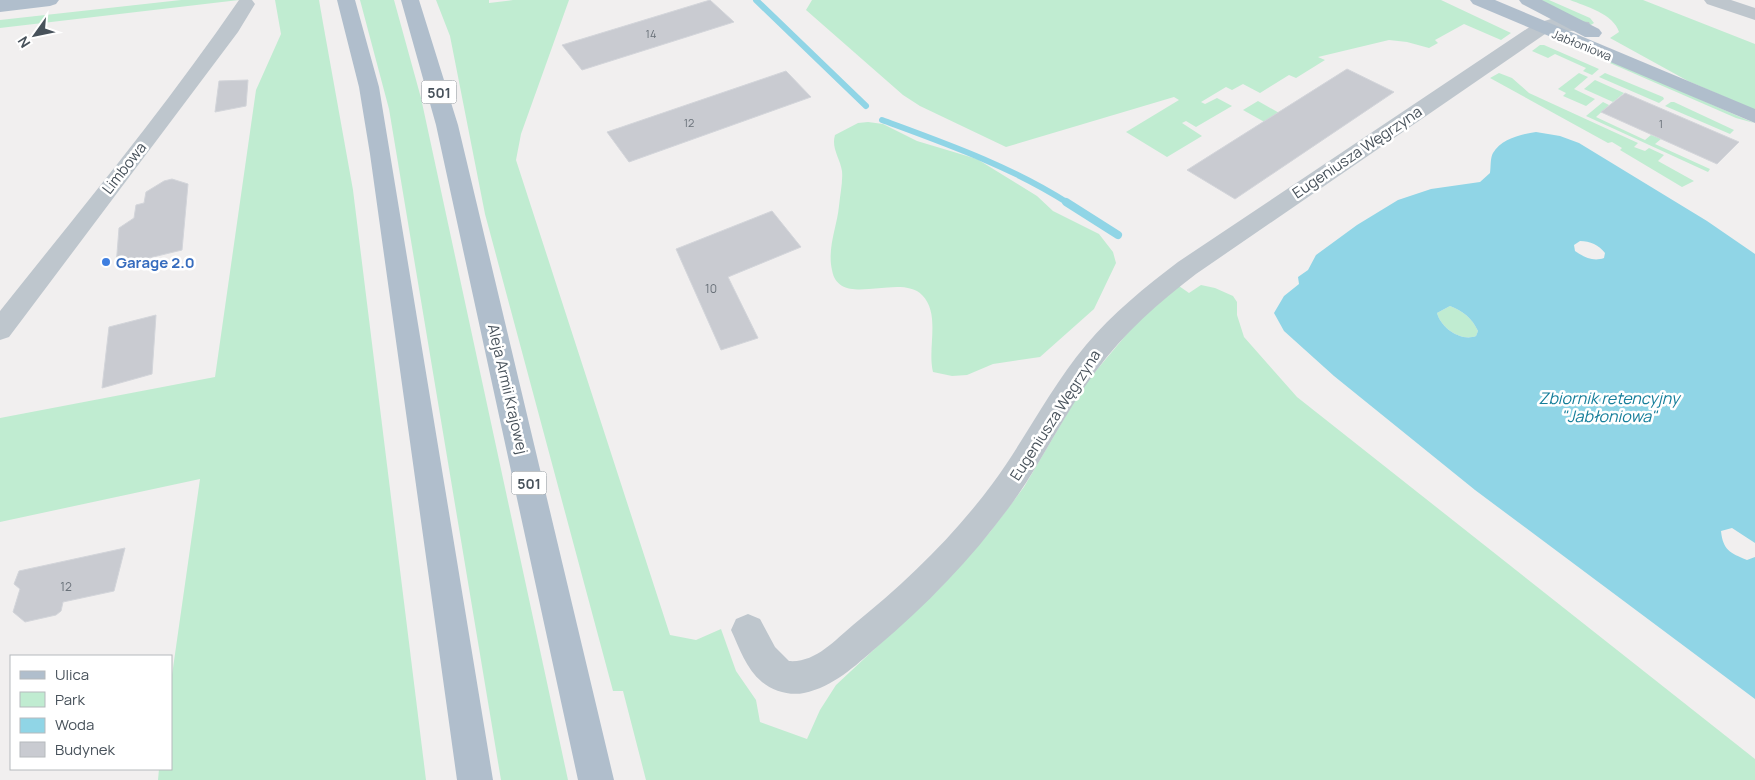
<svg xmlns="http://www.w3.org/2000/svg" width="1755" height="780" font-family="Manrope,sans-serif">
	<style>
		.green { fill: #c0ecd1 }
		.water { fill: #90d5e6; fill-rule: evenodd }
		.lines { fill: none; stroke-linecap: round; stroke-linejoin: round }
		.stream-far1 { stroke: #90d5e6; stroke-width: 6 }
		.stream { stroke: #90d5e6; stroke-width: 8 }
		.building { fill: #c9cbd1; stroke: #d3d5da }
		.minor { fill: #bec6cd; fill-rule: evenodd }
		.major { fill: #b0becc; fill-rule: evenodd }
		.shop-dot { fill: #3f7fe0; stroke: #fff; stroke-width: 2 }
		.labels { text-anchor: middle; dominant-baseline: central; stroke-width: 5; stroke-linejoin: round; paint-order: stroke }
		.far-number-label { font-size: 11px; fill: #687078 }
		.far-street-label { font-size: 12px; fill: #48525b; stroke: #fff }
		.number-label { font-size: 12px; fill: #687078 }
		.shield { fill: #fff; stroke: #7f868c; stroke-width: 1 }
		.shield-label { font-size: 14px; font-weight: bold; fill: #48525b }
		.street-label { font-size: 15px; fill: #48525b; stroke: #fff }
		.shop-label { font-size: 15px; font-weight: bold; fill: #366cbe; stroke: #fff; text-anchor: start }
		.water-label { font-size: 16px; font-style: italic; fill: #157e9a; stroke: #fff }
	</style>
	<rect width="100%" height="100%" fill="#f1efef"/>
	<g class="green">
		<polygon points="181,0 239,0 0,28 0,20"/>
		<polygon points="275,0 319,0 323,23 353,190 426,780 158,780 159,769 171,769 171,682 200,479 0,522 0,418 215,377 256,90 281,34"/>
		<polygon points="360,0 394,0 421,98 568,780 501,780 389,109"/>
		<polygon points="436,0 489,0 489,3 513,0 569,0 521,134 516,160 670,635 696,640 721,629 736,671 756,700 760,722 807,739 820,710 836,685 941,587 990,532 1024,487 1084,385 1137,322 1179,286 1189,293 1201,285 1215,288 1233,296 1237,302 1237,315 1244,337 1297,397 1755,759 1755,780 646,780 623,691 613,691 485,214 450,36"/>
		<polygon points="812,0 1441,0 1511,33 1501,40 1464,24 1435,40 1438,43 1429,48 1407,42 1389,40 1318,57 1325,60 1296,78 1289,75 1260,93 1243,84 1232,90 1226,87 1201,102 1205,104 1217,98 1232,106 1196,127 1186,121 1182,123 1202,136 1167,157 1126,132 1179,100 1174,97 1006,147 920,106 903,95 806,10"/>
		<polygon points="1541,0 1549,0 1590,18 1594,23 1589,26"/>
		<path d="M1570,0H1643L1755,44V110L1688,81L1610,38L1619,32C1614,14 1585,6 1570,0Z"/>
		<polygon points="1540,45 1544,45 1599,69 1592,75 1583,71 1586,68 1555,54 1548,58 1532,51"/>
		<polygon points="1590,51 1754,123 1736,118 1587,53"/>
		<polygon points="1499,73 1512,78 1529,93 1638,143 1634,147 1645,151 1649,148 1664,155 1658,161 1694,181 1682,187 1620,150 1622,148 1612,142 1608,143 1490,78"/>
		<polygon points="1579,73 1588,77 1574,89 1595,99 1586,106 1563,96 1566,93 1558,89"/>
		<polygon points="1605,73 1663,97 1664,99 1659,103 1599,77"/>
		<polygon points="1595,80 1624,93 1613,102 1584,89"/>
		<polygon points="1258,101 1297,123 1282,132 1243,110"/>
		<polygon points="1603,102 1609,105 1596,117 1645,140 1651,135 1661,139 1655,144 1710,169 1708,172 1586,116"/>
		<polygon points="1671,102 1674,102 1734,130 1730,134 1665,106"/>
		<path d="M868,122L883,124L917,141L977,159L1037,196L1053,211L1099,234L1113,252L1116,263L1094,309L1040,357L993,364L967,375L952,376L933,372C927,348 941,314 922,295C900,272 839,310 832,270C827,248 837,227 839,206C840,195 843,182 842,171C840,158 831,148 835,135L858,123Z"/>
		<path d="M1450,306C1463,311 1472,318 1478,331L1476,336C1461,342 1441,328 1437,313Z"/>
	</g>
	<path class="water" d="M1536,132L1560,136L1579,143L1707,221L1755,254V543L1732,528L1721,531C1723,550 1730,553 1747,560L1755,557V699L1475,490L1334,376L1284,331L1274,313L1284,296L1299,284L1298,277L1308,270L1316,255L1357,225L1398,200L1431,189L1480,182L1490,173C1491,167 1490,158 1493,153C1501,139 1521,134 1536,132ZM1580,241C1590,241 1599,245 1605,253L1604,258C1593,262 1584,257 1575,251L1574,245ZM1450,306C1463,311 1472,318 1478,331L1476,336C1461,342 1441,328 1437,313Z"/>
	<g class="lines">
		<g class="stream-far1">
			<polyline points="756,0 866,106"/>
			<path d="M882,120C947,144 1010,166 1068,203"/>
		</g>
		<polyline class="stream" points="1066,202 1118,235"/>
	</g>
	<g class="building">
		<polygon points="710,0 734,22 582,70 562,45"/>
		<polygon points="1347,69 1394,92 1235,199 1187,170"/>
		<polygon points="786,71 811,97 629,162 607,132"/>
		<polygon points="248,80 246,106 215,112 219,81"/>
		<polygon points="1625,93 1739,142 1717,164 1601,112"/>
		<polygon points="172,179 188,184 182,250 116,266 119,228 134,218 136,205 144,203 146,192 164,181"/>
		<polygon points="772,211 801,247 728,277 758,338 721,350 676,249"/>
		<polygon points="156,315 152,374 102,388 109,327"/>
		<polygon points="125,548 114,591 63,602 61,611 56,615 25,622 13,612 20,589 14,584 19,571"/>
	</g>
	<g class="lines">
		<g class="minor">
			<path d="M239,0H252L255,4L238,32L9,337L0,340V311C81,209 165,108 239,0Z"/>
			<polygon points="1704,0 1731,0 1755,8 1755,20 1707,4"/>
			<path d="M1551,19L1589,22L1591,26L1589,30L1548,32L1196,274C1159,302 1124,333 1096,371C1065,412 1043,460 1013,502C974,556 928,604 877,647C855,666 833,687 804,693C790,696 773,691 762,682C746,669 739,647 731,630L736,619L748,614L760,619L775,647L789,661C815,663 834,641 853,625C905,583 953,537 993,483C1026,438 1050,388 1086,345C1113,313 1145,287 1178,262L1534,24Z"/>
		</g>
		<g class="major">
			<polygon points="0,0 59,0 56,4 50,6 0,12"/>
			<polygon points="337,0 355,0 379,87 493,780 457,780 370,154 359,87"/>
			<polygon points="401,0 419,0 458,125 614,780 578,780 436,125"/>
			<polygon points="1470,0 1495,0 1755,109 1755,123 1473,4"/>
			<polygon points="1519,0 1542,0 1599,29 1602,33 1599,37 1585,37 1522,4"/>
		</g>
	</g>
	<circle class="shop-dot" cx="106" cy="262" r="5"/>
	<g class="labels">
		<g class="far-number-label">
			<text x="651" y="33">14</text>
			<text x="689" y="122">12</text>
			<text x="1661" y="123">1</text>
		</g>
		<g class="far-street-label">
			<text transform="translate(1582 45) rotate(22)">Jabłoniowa</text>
		</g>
		<g class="number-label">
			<text x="711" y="288">10</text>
			<text x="66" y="586">12</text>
		</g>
		<g class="shield">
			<rect x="421.5" y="80.5" width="35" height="23" rx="4"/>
			<rect x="511.5" y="471.5" width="35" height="23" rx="4"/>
		</g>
		<g class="shield-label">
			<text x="439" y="92">501</text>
			<text x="529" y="483">501</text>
		</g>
		<g class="street-label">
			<text transform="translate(1357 152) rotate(-34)">Eugeniusza Węgrzyna</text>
			<text transform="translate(124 168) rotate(-52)">Limbowa</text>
			<text transform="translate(508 389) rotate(77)">Aleja Armii Krajowej</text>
			<text transform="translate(1055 415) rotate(-57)">Eugeniusza Węgrzyna</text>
		</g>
		<g class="shop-label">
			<text x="116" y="262">Garage 2.0</text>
		</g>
		<g class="water-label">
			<text x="1609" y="398">Zbiornik retencyjny<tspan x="1609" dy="18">"Jabłoniowa"</tspan></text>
		</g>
	</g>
	<rect x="10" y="655" width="162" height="115" fill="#ffffff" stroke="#b6babd"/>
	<rect x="20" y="671" width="25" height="8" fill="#b0becc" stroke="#b6babd"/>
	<text x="55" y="680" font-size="15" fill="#48525b">Ulica</text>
	<rect x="20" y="692" width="25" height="15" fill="#c0ecd1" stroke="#b6babd"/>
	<text x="55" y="705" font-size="15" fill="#48525b">Park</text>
	<rect x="20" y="718" width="25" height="15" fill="#90d5e6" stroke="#b6babd"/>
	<text x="55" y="730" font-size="15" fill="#48525b">Woda</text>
	<rect x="20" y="742" width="25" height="15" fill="#c9cbd1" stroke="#b6babd"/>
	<text x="55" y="755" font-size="15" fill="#48525b">Budynek</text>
	<g transform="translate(35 35) rotate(237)" stroke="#ffffff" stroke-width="4" paint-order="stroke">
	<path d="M0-4L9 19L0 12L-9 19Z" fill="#48525b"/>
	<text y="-8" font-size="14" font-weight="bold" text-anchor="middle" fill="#48525b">N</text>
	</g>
</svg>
